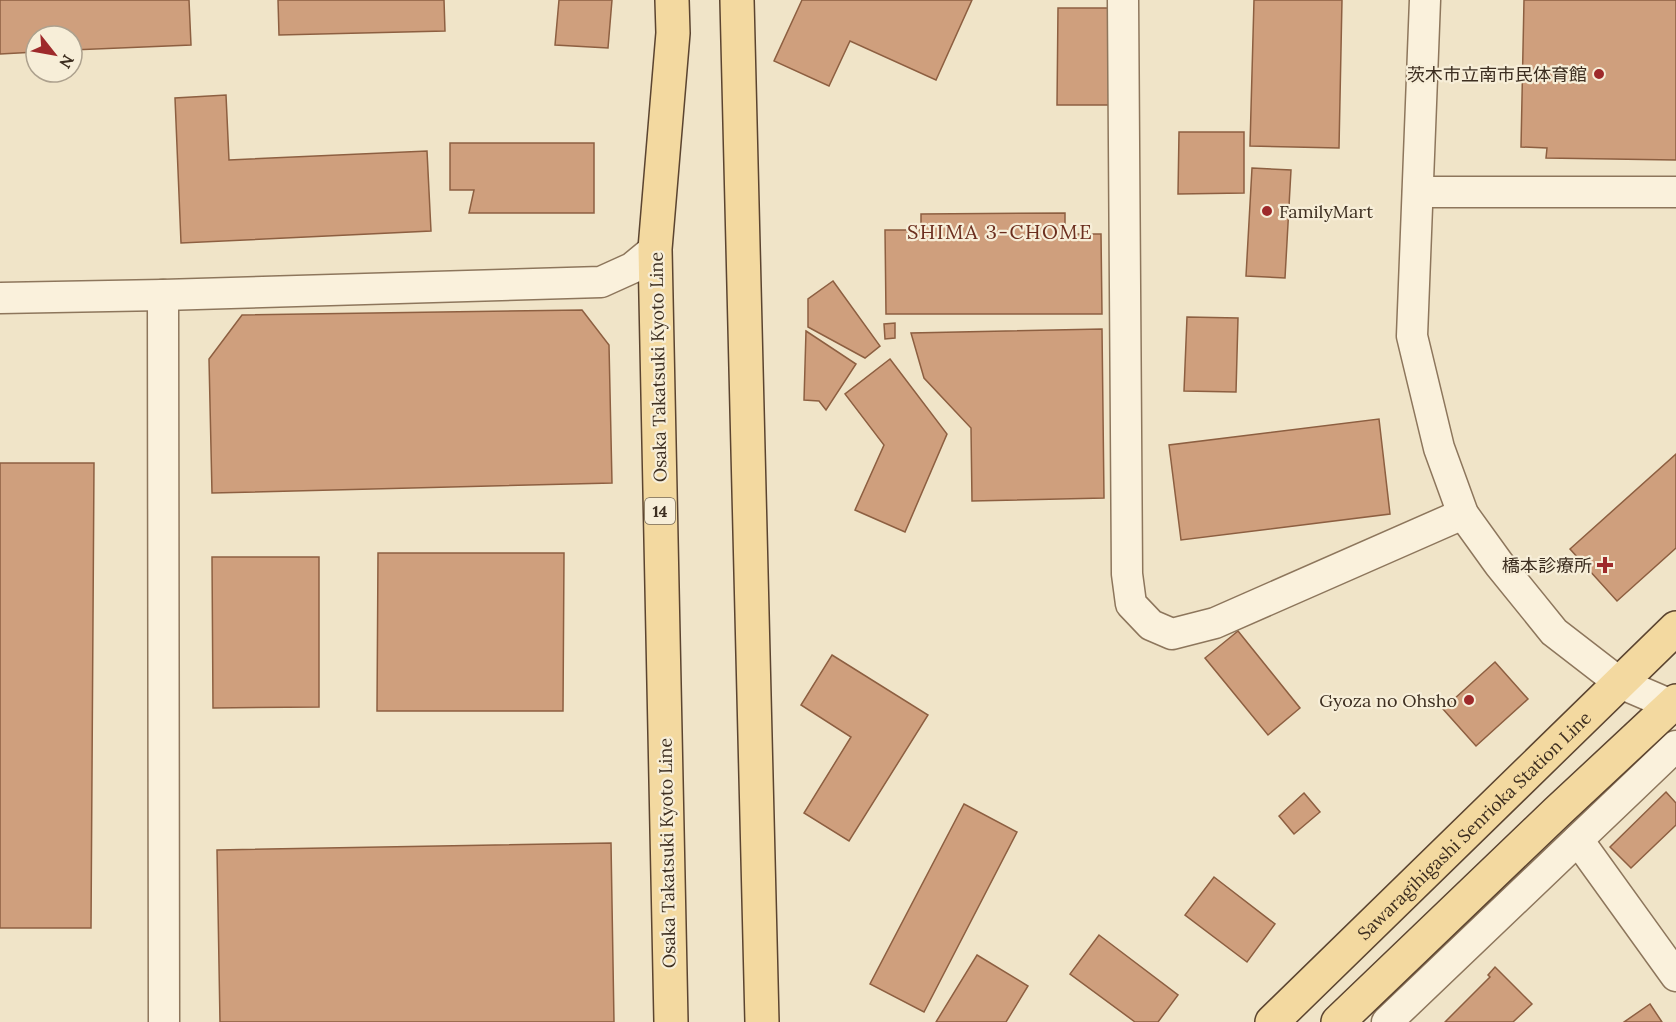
<svg xmlns="http://www.w3.org/2000/svg" width="1676" height="1022" font-family="Lora,'Noto Sans JP',serif">
	<style>
		.building { fill: #cf9f7d; stroke: #8d5f41; stroke-width: 1.5 }
		.lines { fill: none; stroke-linecap: round; stroke-linejoin: round }
		.minor-casing { stroke: #8d765c; stroke-width: 33 }
		.major-casing { stroke: #5b4430; stroke-width: 36 }
		.minor { stroke: #faf1dc; stroke-width: 30 }
		.major { stroke: #f3d9a0; stroke-width: 33 }
		.poi-dot { fill: #9e2a2b; stroke: #f7eed8; stroke-width: 2 }
		.labels { text-anchor: middle; dominant-baseline: central; stroke-width: 4.5; stroke-linejoin: round; paint-order: stroke }
		.shield { fill: #f7eed8; stroke: #756857; stroke-width: 1.5 }
		.shield-label { font-size: 16px; font-weight: bold; fill: #3d2e20 }
		.poi-label { font-size: 18px; fill: #3d2e20; stroke: #f7eed8; text-anchor: end }
		.street-label { font-size: 18px; fill: #3d2e20; stroke: #f7eed8 }
		.neighbourhood-label { font-size: 20px; letter-spacing: 1.5px; fill: #6b2e1e; stroke: #f7eed8 }
	</style>
	<rect width="100%" height="100%" fill="#f0e4c8"/>
	<g class="building">
		<polygon points="0,0 189,0 191,45 72,50 72,36 36,36 36,52 0,54"/>
		<polygon points="278,0 444,0 445,31 279,35"/>
		<polygon points="559,0 612,0 608,48 555,45"/>
		<polygon points="802,0 972,0 936,80 850,41 829,86 774,61"/>
		<polygon points="1254,0 1342,0 1339,148 1250,146"/>
		<polygon points="1524,0 1676,0 1676,160 1546,158 1547,148 1521,147"/>
		<polygon points="1058,8 1111,8 1110,105 1057,105"/>
		<polygon points="226,95 229,160 427,151 431,231 181,243 175,98"/>
		<polygon points="1179,132 1244,132 1244,193 1178,194"/>
		<polygon points="450,143 594,143 594,213 469,213 474,190 450,190"/>
		<polygon points="1252,168 1291,170 1285,278 1246,276"/>
		<polygon points="1065,213 1065,234 1101,234 1102,314 886,314 885,230 921,230 921,214"/>
		<polygon points="833,281 880,346 865,358 808,327 808,299"/>
		<polygon points="582,310 609,345 612,483 212,493 209,359 242,315"/>
		<polygon points="1187,317 1238,318 1236,392 1184,391"/>
		<polygon points="895,323 895,338 885,339 884,324"/>
		<polygon points="1102,329 1104,498 972,501 971,428 924,378 911,333"/>
		<polygon points="806,331 856,364 826,410 819,401 804,400"/>
		<polygon points="890,359 947,434 905,532 855,510 884,445 845,394"/>
		<polygon points="1379,419 1390,514 1181,540 1169,445"/>
		<polygon points="1676,454 1676,548 1617,601 1570,549"/>
		<polygon points="0,463 94,463 91,928 0,928"/>
		<polygon points="378,553 564,553 563,711 377,711"/>
		<polygon points="212,557 319,557 319,707 213,708"/>
		<polygon points="1238,631 1300,708 1268,735 1205,658"/>
		<polygon points="832,655 928,715 849,841 804,813 851,737 801,705"/>
		<polygon points="1495,662 1528,699 1476,746 1443,709"/>
		<polygon points="1666,792 1676,803 1676,825 1631,868 1610,847"/>
		<polygon points="1304,793 1320,812 1294,834 1279,816"/>
		<polygon points="964,804 1017,832 924,1012 870,984"/>
		<polygon points="611,843 614,1022 220,1022 217,850"/>
		<polygon points="1214,877 1275,924 1247,962 1185,915"/>
		<polygon points="1099,935 1178,995 1158,1022 1135,1022 1070,974"/>
		<polygon points="977,955 1028,986 1006,1022 936,1022"/>
		<polygon points="1495,967 1532,1004 1513,1022 1445,1022 1490,977 1488,975"/>
		<polygon points="1650,1004 1662,1022 1624,1022"/>
	</g>
	<g class="lines">
		<g class="minor-casing">
			<g id="minor">
				<polyline points="1123,0 1127,574 1131,604 1151,625 1172,634 1215,623 1463,514"/>
				<polyline points="1425,0 1412,336 1439,448 1463,514 1499,564 1554,632 1620,683 1676,707"/>
				<polyline points="1418,192 1676,192"/>
				<polyline points="163,295 164,1022"/>
				<polyline points="0,298 163,295 601,282 632,268 655,249"/>
				<polyline points="1578,840 1676,976"/>
				<polyline points="1387,1022 1676,746"/>
			</g>
		</g>
		<g class="major-casing">
			<g id="major">
				<polyline points="737,0 762,1022"/>
				<polyline points="671,1022 655,249 673,33 672,0"/>
				<path id="s1" d="M1272,1022L1676,628"/>
				<polyline points="1338,1022 1557,812 1676,701"/>
			</g>
		</g>
		<use href="#minor" class="minor"/>
		<use href="#major" class="major"/>
	</g>
	<g class="poi-dot">
		<circle cx="1599" cy="74" r="6"/>
		<circle cx="1267" cy="211" r="6"/>
		<path d="M1602 556h6v6h6v6h-6v6h-6v-6h-6v-6h6z"/>
		<circle cx="1469" cy="700" r="6"/>
	</g>
	<g class="labels">
		<rect class="shield" x="645" y="498" width="30" height="26" rx="4.5"/>
		<g class="shield-label">
			<text x="660" y="511">14</text>
		</g>
		<g class="poi-label">
			<text x="1587" y="74">茨木市立南市民体育館</text>
			<text x="1279" y="211" text-anchor="start">FamilyMart</text>
			<text x="1592" y="565">橋本診療所</text>
			<text x="1457" y="700">Gyoza no Ohsho</text>
		</g>
		<g class="street-label">
			<text transform="translate(658 367) rotate(-91)">Osaka Takatsuki Kyoto Line</text>
			<text stroke="none"><textPath href="#s1" startOffset="282">Sawaragihigashi Senrioka Station Line</textPath></text>
			<text transform="translate(667 853) rotate(-91)">Osaka Takatsuki Kyoto Line</text>
		</g>
		<g class="neighbourhood-label">
			<text x="1000" y="231">SHIMA 3-CHOME</text>
		</g>
	</g>
	<g transform="translate(54 54) rotate(121)"><circle r="28" fill="#f7eed8" stroke="#ada18e" stroke-width="1.5"/>
	<path d="M0-4.5L10 22L0 15L-10 22Z" fill="#9e2a2b"/>
	<text y="-9" font-size="16" font-weight="bold" text-anchor="middle" fill="#3d2e20">N</text>
	</g>
</svg>
